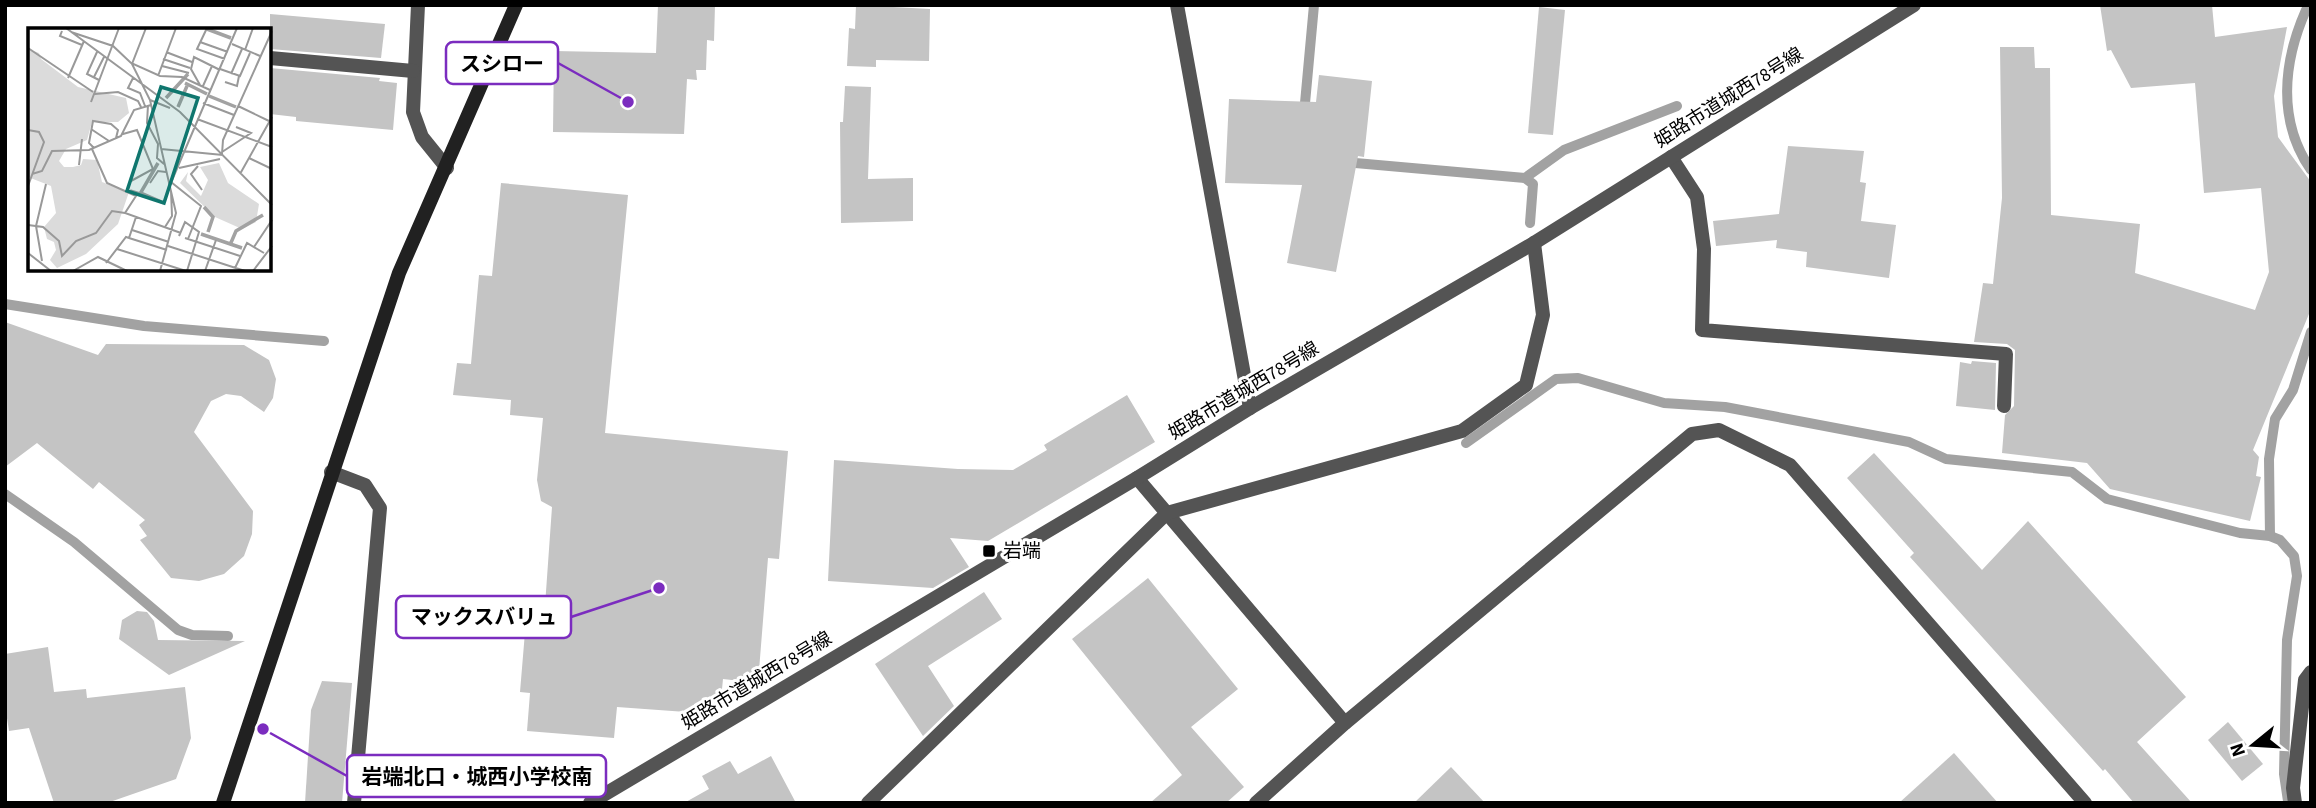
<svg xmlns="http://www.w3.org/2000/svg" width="2316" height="808" font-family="'Source Sans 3','Noto Sans JP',sans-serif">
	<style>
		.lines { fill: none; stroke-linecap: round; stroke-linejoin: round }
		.stream { stroke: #a2a2a2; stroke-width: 10 }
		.building { fill: #c4c4c4 }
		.street { stroke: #545454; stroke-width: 14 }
		.secondary { stroke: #212121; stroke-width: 14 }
		.poi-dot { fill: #000; stroke: #fff; stroke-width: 2.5 }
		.labels { text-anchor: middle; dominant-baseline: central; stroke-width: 6; stroke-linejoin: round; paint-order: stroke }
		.street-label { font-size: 19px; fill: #000; stroke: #fff }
		.poi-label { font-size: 19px; fill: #000; stroke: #fff; text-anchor: start }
		.inset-river { fill: none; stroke: #a2a2a2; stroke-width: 3.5 }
		.inset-road { fill: none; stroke: #999; stroke-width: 2 }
		.view { fill: #0f766e; fill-opacity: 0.15; stroke: #0f766e; stroke-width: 3.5 }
		.inset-edge { fill: none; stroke: #000; stroke-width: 3.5 }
		.leader { fill: none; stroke: #7b2cbf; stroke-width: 2.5 }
		.callout-dot { fill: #7b2cbf; stroke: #fff; stroke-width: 2.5 }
		.callout { fill: #fff; stroke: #7b2cbf; stroke-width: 2.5 }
		.callout-label { font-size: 21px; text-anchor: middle; font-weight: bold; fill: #000 }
	</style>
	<rect width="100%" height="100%" fill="#fff"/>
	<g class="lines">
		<g class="stream">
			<path d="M2306,10C2283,62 2277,121 2311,170"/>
			<polyline points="1304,114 1314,5"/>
			<polyline points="1344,162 1525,178 1533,184 1530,223"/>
			<polyline points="1525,178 1564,150 1677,106"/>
			<polyline points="5,304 144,326 324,341"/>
			<polyline points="1466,443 1556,379 1578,378 1664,403 1725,407 1909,442 1946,459 2072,472 2107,499 2240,533 2270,536 2280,540 2294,556 2297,576 2287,640 2284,774 2288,801"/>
			<polyline points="5,494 74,542 178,630 192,635 228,636"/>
			<polyline points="2270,536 2269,459 2275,419 2293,390 2311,332"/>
		</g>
	</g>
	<g class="building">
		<polygon points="658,5 715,5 714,41 707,40 706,70 696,70 697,80 687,79 684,134 553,132 554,51 656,53"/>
		<polygon points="856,5 930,9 929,61 876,60 876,67 847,66 849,28 855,29"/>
		<polygon points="2100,5 2212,5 2215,37 2287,27 2274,96 2278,137 2311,182 2311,309 2253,450 2259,457 2256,476 2261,477 2250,521 2110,489 2087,463 2002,453 2005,415 2014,406 2015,350 2007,344 1974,342 1983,283 1993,284 2002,198 2000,47 2034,47 2035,68 2050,68 2051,215 2140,224 2135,273 2255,310 2269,272 2261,188 2204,193 2195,83 2131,88 2111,50 2107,51"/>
		<polygon points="1539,7 1565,10 1553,135 1528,133"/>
		<polygon points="270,14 385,24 381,58 270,49"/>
		<polygon points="270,68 380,78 379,81 397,83 393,130 296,121 296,117 270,114"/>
		<polygon points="1319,75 1372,81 1364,157 1358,156 1336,272 1287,263 1302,185 1225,183 1229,99 1316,102"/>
		<polygon points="845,86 871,87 868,179 913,178 913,221 841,223 840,122 843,122"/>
		<polygon points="1788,146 1864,151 1860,182 1866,183 1861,221 1896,225 1889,278 1806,267 1807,252 1776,248 1777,240 1716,246 1713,221 1779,214"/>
		<polygon points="501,183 628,195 605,433 788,451 779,559 768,558 758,683 723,679 721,699 700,713 617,707 614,738 527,731 530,693 520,692 525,632 543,634 552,507 541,501 537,480 543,418 510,415 511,400 453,395 457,363 471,364 479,275 492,276"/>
		<polygon points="5,322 98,355 106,344 244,345 269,360 276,379 273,398 264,412 241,396 226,394 211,401 194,432 253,511 252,534 244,556 224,574 199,581 171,578 140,540 147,536 139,525 145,520 99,482 93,489 37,443 5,467"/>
		<polygon points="1972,361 1996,363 1995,410 1956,406 1960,362 1971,364"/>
		<polygon points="1127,395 1155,442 988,541 950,538 969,567 933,588 828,581 834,460 958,469 1013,470 1047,450 1044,445"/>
		<polygon points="1874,453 1982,570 2028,521 2186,697 2137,742 2192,803 2134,803 2105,769 2103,771 1910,557 1914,553 1847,478"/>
		<polygon points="1148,578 1238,689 1191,727 1244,787 1226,803 1150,803 1182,775 1072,639"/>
		<polygon points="984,592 1002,619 928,666 954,706 923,736 875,664"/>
		<polygon points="137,611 147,612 154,621 158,640 245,641 169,675 119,639 122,620"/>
		<polygon points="48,647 54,692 86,689 87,698 185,687 191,738 176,779 107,803 54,803 29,728 9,731 5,705 5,654"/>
		<polygon points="322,681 352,683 342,803 305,803 311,710"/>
		<polygon points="2228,722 2263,764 2242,781 2208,740"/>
		<polygon points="1954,753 1998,803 1899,803"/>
		<polygon points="771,756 796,803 684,803 709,789 702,776 730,761 738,774"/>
		<polygon points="1451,767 1485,803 1414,803"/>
	</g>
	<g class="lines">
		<g class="street">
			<polyline points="418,5 413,112 422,137 447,168"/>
			<polyline points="1177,5 1250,408"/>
			<polyline points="270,58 413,71"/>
			<polyline points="1671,157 1697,197 1704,249 1702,330 2006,354 2004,406"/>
			<polyline points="331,472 365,485 380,508 354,803"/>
			<polyline points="1137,478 1345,723"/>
			<polyline points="590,803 1137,478 1250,408 1534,243 1914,5"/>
			<polyline points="868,803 1167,513 1462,431 1526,385 1543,315 1534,243"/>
			<polyline points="1256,803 1345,723 1692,434 1719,430 1790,465 2085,803"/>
			<polyline points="2295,803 2293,788 2305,680 2311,672"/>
		</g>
		<polyline class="secondary" points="223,803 399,273 516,5"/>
	</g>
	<rect class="poi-dot" x="982" y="544" width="14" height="14" rx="3.5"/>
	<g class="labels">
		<g class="street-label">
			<text transform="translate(1729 98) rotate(-32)">姫路市道城西78号線</text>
			<text transform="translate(1244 391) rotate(-31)">姫路市道城西78号線</text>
			<text transform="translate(757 681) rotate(-31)">姫路市道城西78号線</text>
		</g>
		<g class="poi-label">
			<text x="1003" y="551">岩端</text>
		</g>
	</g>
	<g transform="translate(28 28)">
		<rect width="243" height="243" fill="#fff"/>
		<path d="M0,21L11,25L13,31L50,59L98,70L101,85L90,94H64L59,112L38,121L31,133L36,139H45L53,137L55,131L69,132L74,154L101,164L90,196L58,226L29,240L22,232L28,222L26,214L19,211L16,199L28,185L23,158L0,149ZM191,135L200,155L231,176L228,194L214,201L187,189L152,155L160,144L158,153L173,168L180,152L172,139Z" fill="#dbdbdb"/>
		<path class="inset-river" d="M179,1L203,10M157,55L179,66M181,68L208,79M138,70L160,46M150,79L159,58M102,163L112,166L130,135M113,165L136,175M176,179L185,189L180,204M173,206L214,220M202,217L208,203L235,187"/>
		<path class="inset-road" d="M38,0L152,84L244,177M118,0L104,36L122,72L148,185L132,243M179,0L169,21L197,31M34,3L32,8L54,17M43,4L85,18L103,35L132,48L154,49L182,62M172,14L200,24M204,16L232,28M0,20L65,64M217,22L225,0M69,24L59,46L71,52M138,24L164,34M135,31L162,40M134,38L161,45M192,41L212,48L222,25M203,46L214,21M130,48L148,0M66,49L76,29M40,50L56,13M105,50L100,60L112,65L117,78M197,54L209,58L211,48M172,57L163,41L166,29L192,42M175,58L184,38M67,66L90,64L110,73L113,79M122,72L142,80M63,74L91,0M175,75L206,87M120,77L119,95L130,116L129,130L136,136M210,78L241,93M169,91L244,119M63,101L81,113M0,102L11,104L16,114L0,158M95,106L109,102L125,141L103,153M66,120L61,115L65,93L83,96L90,102L88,110M64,121L79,155L108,168L97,185L153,205M133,121L195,127M194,124L223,105L208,99M194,126L195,112L244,3M221,130L244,141M51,137L54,111M170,138L163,146L174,162M151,140L192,131M4,146L14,143L24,123L61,122L93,108L106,82L123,77M212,146L244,89M143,154L173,178L160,211M122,155L130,143L138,144M142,157L209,0M0,197L15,199L31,213L34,228L48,213L68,205L84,183L97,185M137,199L144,188L143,163M104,202L141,214M151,208L157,194L171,204L159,243M101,210L139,222M157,210L212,228M140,218L217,243M226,219L244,192M89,221L158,243M0,225L23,243M14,233L8,198L18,156M78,235L98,209L101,210L108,189M207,240L219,215L236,225M45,243L70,229L99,243M177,243L188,212M225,243L244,218"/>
		<path class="view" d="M133,59L170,70L136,175L99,163Z"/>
		<rect width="243" height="243" class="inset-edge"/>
	</g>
	<path class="leader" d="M628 102L558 63M659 588L571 617M263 729L347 776"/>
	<g class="callout-dot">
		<circle cx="628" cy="102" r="7"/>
		<circle cx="659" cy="588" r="7"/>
		<circle cx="263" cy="729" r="7"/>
	</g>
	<g class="callout">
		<rect x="446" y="42" width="112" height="42" rx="7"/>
		<rect x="396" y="596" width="175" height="42" rx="7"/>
		<rect x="347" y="755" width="259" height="42" rx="7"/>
	</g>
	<g class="callout-label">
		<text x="502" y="71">スシロー</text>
		<text x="484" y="624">マックスバリュ</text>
		<text x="477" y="784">岩端北口・城西小学校南</text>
	</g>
	<rect width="2316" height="808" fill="none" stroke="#000000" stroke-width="14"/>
	<g transform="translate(2253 745) rotate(252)" stroke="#ffffff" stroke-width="5" paint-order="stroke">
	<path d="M0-5L12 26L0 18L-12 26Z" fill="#000000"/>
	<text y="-10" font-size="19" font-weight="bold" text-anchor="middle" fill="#000000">N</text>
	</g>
</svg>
